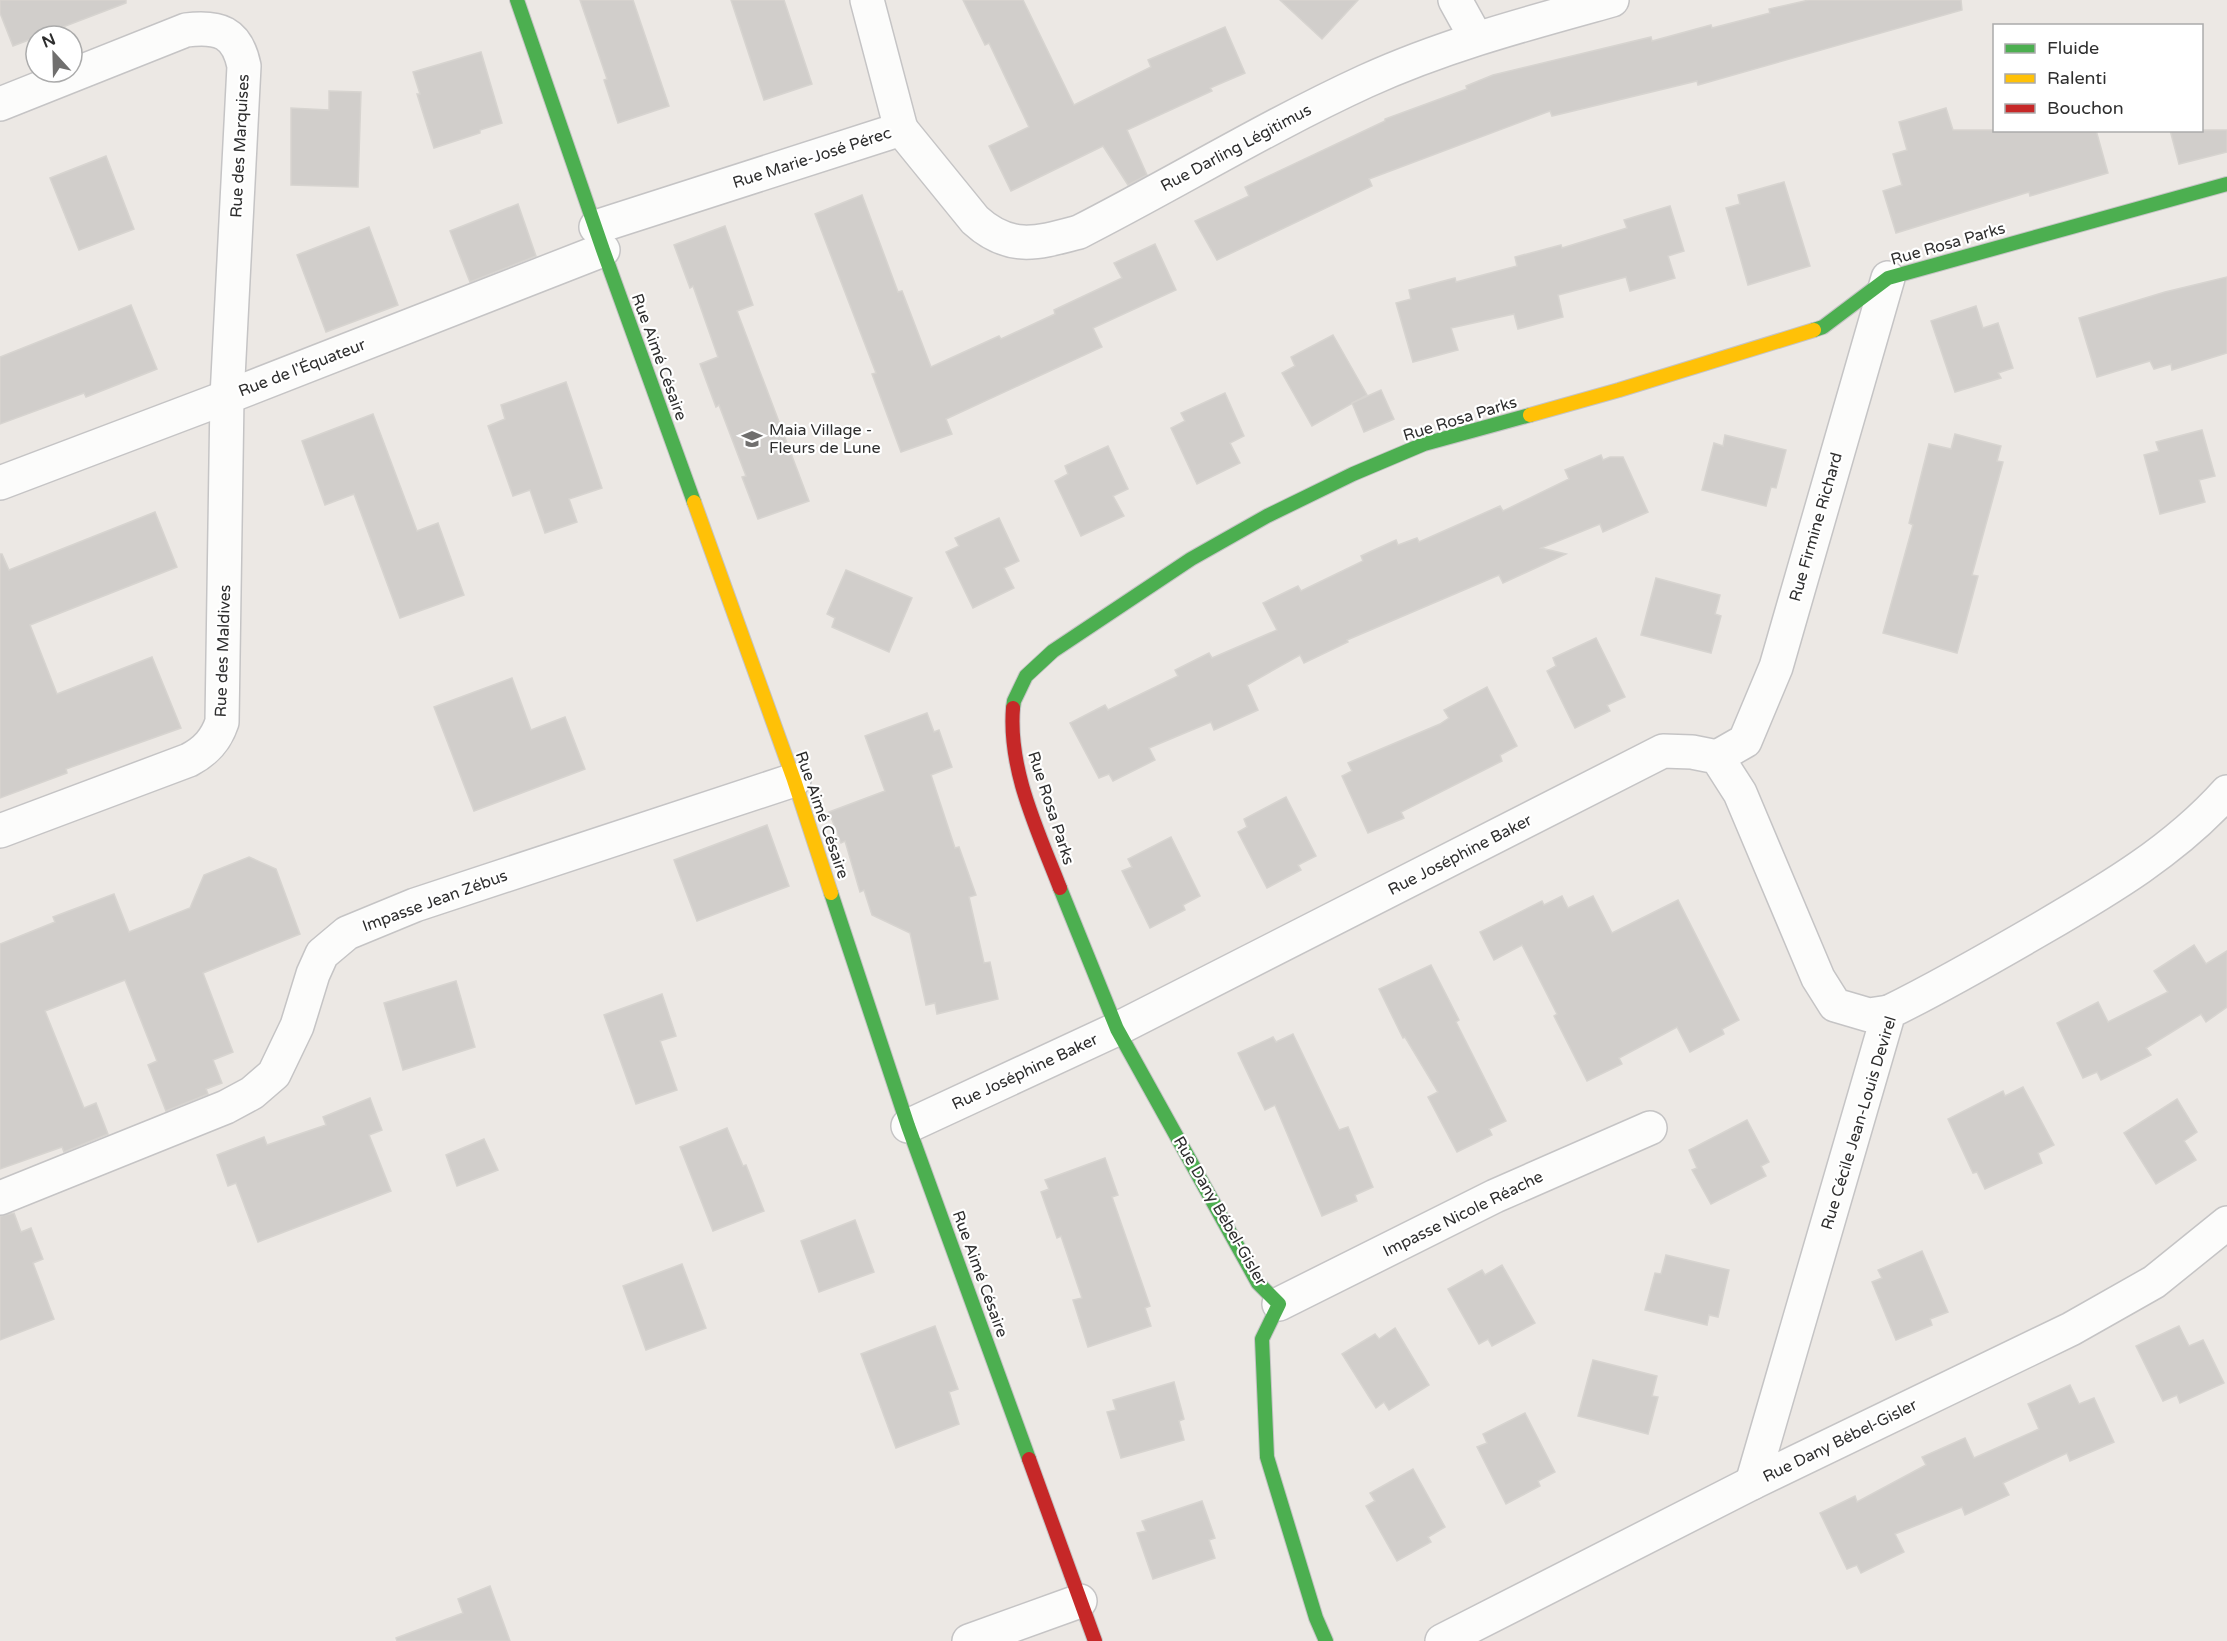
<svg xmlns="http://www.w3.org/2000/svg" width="2227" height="1641" font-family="'Varela Round',sans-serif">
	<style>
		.building { fill: #d1cecb; stroke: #d7d4d0; stroke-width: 1.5 }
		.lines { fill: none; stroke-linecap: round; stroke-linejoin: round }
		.street-casing { stroke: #c5c4c5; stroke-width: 36 }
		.fast-casing { stroke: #c5c4c5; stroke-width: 16 }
		.slow-casing { stroke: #c5c4c5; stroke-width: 16 }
		.jam-casing { stroke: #c5c4c5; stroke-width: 16 }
		.street { stroke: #fcfcfb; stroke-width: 33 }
		.fast { stroke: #4caf50; stroke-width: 14 }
		.slow { stroke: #ffc107; stroke-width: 14 }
		.jam { stroke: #c62828; stroke-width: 14 }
		.labels { text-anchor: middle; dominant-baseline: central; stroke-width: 4.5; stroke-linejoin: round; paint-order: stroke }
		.street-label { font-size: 16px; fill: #2e2e2e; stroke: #fff }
		.poi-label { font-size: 16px; fill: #2e2e2e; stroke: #fff; text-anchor: start }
	</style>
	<rect width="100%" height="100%" fill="#ece8e4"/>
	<g class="building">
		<polygon points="0,0 126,0 126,3 13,46 0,13"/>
		<polygon points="580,0 633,0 669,106 618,123 604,80 607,79"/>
		<polygon points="731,0 784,0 812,84 764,100"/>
		<polygon points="963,0 1023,0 1074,105 1151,67 1148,60 1225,27 1245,73 1210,88 1212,91 1127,130 1147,175 1128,185 1103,146 1011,191 989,146 1029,127 989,43 985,45"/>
		<polygon points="1280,0 1358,0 1322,39"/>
		<polygon points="1809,0 1961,0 1962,10 1698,85 1697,81 1552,116 1550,111 1369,179 1372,186 1217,260 1195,221 1249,196 1245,187 1385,121 1385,119 1467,89 1466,86 1493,75 1651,37 1652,41 1711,25 1712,28 1770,13 1769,9"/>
		<polygon points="481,52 502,123 480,130 480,133 434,148 417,94 420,94 413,72"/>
		<polygon points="329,91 361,92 358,187 291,185 291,108 329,110"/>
		<polygon points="1946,108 1953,130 2096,130 2108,173 2030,196 2029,192 1896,233 1883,191 1902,185 1893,154 1907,150 1899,122"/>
		<polygon points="2170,130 2227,130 2227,152 2179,164"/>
		<polygon points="106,156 134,229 79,250 50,178"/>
		<polygon points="1784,182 1810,266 1748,285 1726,208 1740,204 1738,195"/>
		<polygon points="862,195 898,292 902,291 931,367 999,336 1001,339 1055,314 1054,310 1122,278 1114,263 1155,244 1176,290 1093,328 1102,347 946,419 952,434 901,452 872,374 876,373 815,214"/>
		<polygon points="518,204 536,256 470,282 450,231"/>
		<polygon points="1670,206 1684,251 1668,256 1675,278 1630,291 1626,277 1558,295 1563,317 1518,329 1514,314 1451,328 1458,350 1413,362 1396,303 1411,299 1409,290 1455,278 1456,282 1517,266 1515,257 1561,245 1562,248 1627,228 1624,220"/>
		<polygon points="725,226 753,305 737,311 809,501 758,519 742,477 746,476 719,405 716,407 700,364 718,357 693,286 690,288 674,245"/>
		<polygon points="369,227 398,305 326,332 297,255"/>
		<polygon points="2227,277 2227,353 2172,370 2171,364 2154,369 2150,361 2097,377 2079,318 2165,292"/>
		<polygon points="131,305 157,369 86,397 84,393 0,424 0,357"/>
		<polygon points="1976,306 1983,328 1998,323 2013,368 1998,373 2001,378 1955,392 1931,321"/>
		<polygon points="1333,335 1367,395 1312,426 1282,373 1295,366 1291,357"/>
		<polygon points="566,382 602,488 569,499 577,522 545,533 530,490 513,496 488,426 505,419 501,405"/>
		<polygon points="1381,390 1394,419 1364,432 1352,403"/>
		<polygon points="1225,393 1244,436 1230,443 1240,463 1197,484 1171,428 1185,421 1181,413"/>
		<polygon points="373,414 417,531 438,523 464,595 400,618 354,494 325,505 302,441"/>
		<polygon points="2202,430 2215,476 2199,480 2205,502 2160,514 2144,455 2159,451 2156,442"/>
		<polygon points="1955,434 2001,446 1997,461 2003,462 1972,575 1978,576 1957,653 1883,633 1913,525 1909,523 1929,444 1951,449"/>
		<polygon points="1725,435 1786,450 1776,488 1771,487 1766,506 1702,490 1714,443 1723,446"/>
		<polygon points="1108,446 1128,489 1113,496 1124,516 1081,536 1055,481 1068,474 1065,466"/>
		<polygon points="1601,455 1603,460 1610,457 1623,457 1648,512 1603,532 1600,524 1541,548 1566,554 1503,583 1499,575 1347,640 1348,642 1304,663 1300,655 1247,685 1258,710 1214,730 1211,722 1149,748 1155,760 1113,781 1109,774 1099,778 1070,723 1105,705 1108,710 1178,676 1175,670 1209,653 1212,658 1277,630 1263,603 1298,586 1301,591 1363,561 1361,556 1396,540 1398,545 1417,538 1419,542 1500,506 1503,511 1569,479 1565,470"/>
		<polygon points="155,512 177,567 30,625 57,694 152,657 181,728 66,769 67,773 0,798 0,554 2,554 9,570"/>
		<polygon points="999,518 1019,561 1004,568 1014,588 973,608 946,552 959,546 955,538"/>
		<polygon points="846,570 912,598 889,652 832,627 835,618 827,614"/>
		<polygon points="1656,578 1720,595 1715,614 1721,616 1711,653 1641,635"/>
		<polygon points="1596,638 1625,697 1607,705 1610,711 1575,728 1547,671 1556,666 1553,658"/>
		<polygon points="512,678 531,730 565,717 585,769 474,811 434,707"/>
		<polygon points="1487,687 1517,746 1500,755 1502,761 1401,812 1404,818 1368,833 1342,776 1352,771 1348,763 1440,724 1449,718 1444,710"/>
		<polygon points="927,713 934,732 939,730 952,767 931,775 955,848 959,847 976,895 969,897 984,963 990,962 998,999 937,1014 935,1003 926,1005 910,933 872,915 864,890 860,892 845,841 841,843 829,812 885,791 865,736"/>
		<polygon points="1286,797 1316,856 1298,865 1301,870 1267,888 1238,832 1247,827 1244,819"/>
		<polygon points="767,825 789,886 697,921 674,860"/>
		<polygon points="1171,837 1200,896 1183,905 1185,910 1150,928 1122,871 1132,867 1128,859"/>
		<polygon points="249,857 276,869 300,934 203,973 233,1052 213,1060 222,1083 206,1089 208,1094 166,1111 148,1065 157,1061 125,980 45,1011 84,1108 96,1103 108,1134 64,1152 62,1147 0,1169 0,944 55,922 53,917 114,894 129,932 190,908 204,875"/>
		<polygon points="1562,896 1568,908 1593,896 1612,933 1678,900 1739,1020 1722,1029 1724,1034 1690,1052 1677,1027 1619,1058 1622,1064 1587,1081 1554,1016 1557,1014 1522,945 1494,960 1480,932 1542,901 1544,905"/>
		<polygon points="2194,945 2206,964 2227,951 2227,1007 2206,1022 2201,1014 2146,1048 2151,1055 2101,1080 2097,1072 2083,1078 2057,1023 2098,1002 2108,1022 2168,992 2154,971"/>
		<polygon points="1431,965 1459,1020 1456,1022 1506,1121 1489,1129 1492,1135 1457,1152 1428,1097 1438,1092 1405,1037 1403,1038 1379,989"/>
		<polygon points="456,981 475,1047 403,1070 384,1003"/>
		<polygon points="662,994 676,1036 660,1041 677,1090 636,1104 604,1015"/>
		<polygon points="1293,1034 1339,1130 1348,1127 1373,1187 1355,1195 1357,1201 1322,1216 1275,1105 1265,1110 1238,1053 1273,1037 1276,1042"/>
		<polygon points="2023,1087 2054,1145 2038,1153 2042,1163 1985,1189 1977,1172 1973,1173 1948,1119 2003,1091 2005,1096"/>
		<polygon points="370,1098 382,1130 369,1135 391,1191 258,1242 236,1183 228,1186 217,1155 264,1137 267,1145 326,1125 323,1117"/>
		<polygon points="2177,1099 2197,1132 2184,1141 2196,1160 2156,1184 2124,1133"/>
		<polygon points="1747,1120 1769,1162 1761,1166 1766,1176 1711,1204 1692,1170 1697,1168 1689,1150"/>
		<polygon points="727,1128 743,1166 746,1165 764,1211 713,1231 680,1147"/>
		<polygon points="484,1139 498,1170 457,1186 446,1155"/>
		<polygon points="1105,1158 1118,1195 1112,1197 1150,1306 1145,1308 1151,1326 1088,1347 1073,1300 1082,1298 1061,1236 1057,1238 1041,1192 1049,1189 1045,1180"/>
		<polygon points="14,1213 21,1232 31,1228 43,1259 33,1263 54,1319 0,1340 0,1216"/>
		<polygon points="855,1220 874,1272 819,1292 801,1241"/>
		<polygon points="1922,1251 1948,1312 1930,1319 1932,1325 1896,1340 1872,1282 1882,1278 1878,1270"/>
		<polygon points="1666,1255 1729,1270 1718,1317 1709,1315 1707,1325 1645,1310 1655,1273 1661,1274"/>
		<polygon points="682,1264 706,1328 646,1350 623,1286"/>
		<polygon points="1502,1265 1535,1323 1492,1346 1488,1339 1479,1344 1448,1289 1482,1270 1485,1275"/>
		<polygon points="935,1326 958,1389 949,1392 959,1424 896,1448 861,1354"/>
		<polygon points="2179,1326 2189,1346 2203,1340 2224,1383 2180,1403 2177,1395 2163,1401 2136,1346"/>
		<polygon points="1395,1328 1429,1385 1389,1410 1384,1402 1376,1408 1342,1354 1375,1334 1379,1339"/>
		<polygon points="1593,1360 1657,1376 1652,1396 1658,1397 1648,1434 1578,1416"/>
		<polygon points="1174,1382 1184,1419 1179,1421 1184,1440 1121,1458 1107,1412 1116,1410 1113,1400"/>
		<polygon points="2070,1385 2079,1404 2094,1398 2114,1442 2070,1461 2067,1453 2003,1483 2009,1495 1965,1515 1962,1507 1895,1534 1904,1552 1861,1573 1857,1565 1847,1569 1820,1513 1855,1496 1857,1502 1926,1465 1922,1457 1965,1438 1974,1458 2039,1429 2028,1404"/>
		<polygon points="1525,1413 1555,1472 1538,1481 1540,1486 1506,1504 1477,1447 1487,1443 1483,1434"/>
		<polygon points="1413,1469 1445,1527 1428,1537 1431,1542 1397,1561 1366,1506 1375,1501 1370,1493"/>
		<polygon points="1202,1501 1215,1538 1209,1540 1215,1558 1153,1579 1137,1533 1146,1531 1142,1521"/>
		<polygon points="490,1586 510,1641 397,1641 396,1638 463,1613 458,1599"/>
	</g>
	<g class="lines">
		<g class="street-casing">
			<g id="street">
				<polyline points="1455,0 1476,38"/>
				<path d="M0,104L186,30C219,26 237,32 244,66L227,397L222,722C216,740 206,751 189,760L0,831"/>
				<path d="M901,129L975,220C1010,252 1038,243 1079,232C1175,183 1268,126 1366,81C1445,45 1529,23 1612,0"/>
				<polyline points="596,227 901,129 867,0"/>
				<polyline points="0,483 227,397 603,250"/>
				<polyline points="1717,757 1745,741 1776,667 1888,278"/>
				<polyline points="908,1126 1117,1029 1663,751 1692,752 1717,757 1740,793 1818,978 1835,1005 1869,1015 1889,1012"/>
				<polyline points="0,1198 226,1107 252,1093 274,1074 297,1026 313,974 322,954 347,933 415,905 794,780"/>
				<polyline points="1279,1304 1495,1196 1650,1128"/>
				<path d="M1752,1483L1889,1012C1942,986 1992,957 2042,928C2109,889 2175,850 2227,792"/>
				<polyline points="969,1641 1080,1601"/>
				<polyline points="1442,1641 1752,1483 2071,1329 2154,1282 2227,1223"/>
			</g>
		</g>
		<g class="fast-casing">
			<g id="fast">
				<polyline points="517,0 603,250 694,502"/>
				<polyline points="1814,330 1823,327 1888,278 2227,184"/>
				<polyline points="1013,708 1014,701 1026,676 1053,651 1191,559 1267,516 1353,474 1424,444 1530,415"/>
				<polyline points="1060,888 1117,1029 1258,1283 1279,1304 1262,1339 1267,1457 1316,1618 1326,1641"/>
				<polyline points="831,893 908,1126 1029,1459"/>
			</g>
		</g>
		<g class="slow-casing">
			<g id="slow">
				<polyline points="1530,415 1619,390 1814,330"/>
				<polyline points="694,502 794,780 831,893"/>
			</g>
		</g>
		<g class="jam-casing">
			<g id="jam">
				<path d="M1013,708C1008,770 1038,831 1060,888"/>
				<polyline points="1029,1459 1095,1641"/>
			</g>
		</g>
		<use href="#street" class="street"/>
		<use href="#fast" class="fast"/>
		<use href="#slow" class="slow"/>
		<use href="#jam" class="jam"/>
	</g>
	<defs>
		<g id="school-bare" transform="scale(1.62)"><path d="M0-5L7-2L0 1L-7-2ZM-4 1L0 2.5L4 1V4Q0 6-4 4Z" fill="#706f6e" stroke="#fff" stroke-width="2.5" paint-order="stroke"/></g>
	</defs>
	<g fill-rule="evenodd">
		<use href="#school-bare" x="752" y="439"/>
	</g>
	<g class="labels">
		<g class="street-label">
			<text transform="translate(240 146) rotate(-87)">Rue des Marquises</text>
			<text transform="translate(1236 148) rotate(-28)">Rue Darling Légitimus</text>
			<text transform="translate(812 158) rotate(-18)">Rue Marie-José Pérec</text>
			<text transform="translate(1948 244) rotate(-16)">Rue Rosa Parks</text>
			<text transform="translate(659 357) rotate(70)">Rue Aimé Césaire</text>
			<text transform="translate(302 368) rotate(-21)">Rue de l'Équateur</text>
			<text transform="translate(1460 419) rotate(-17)">Rue Rosa Parks</text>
			<text transform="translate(1816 527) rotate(-74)">Rue Firmine Richard</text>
			<text transform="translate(223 651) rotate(-88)">Rue des Maldives</text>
			<text transform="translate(1051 808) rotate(72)">Rue Rosa Parks</text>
			<text transform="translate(822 815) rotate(71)">Rue Aimé Césaire</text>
			<text transform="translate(1460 855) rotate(-27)">Rue Joséphine Baker</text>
			<text transform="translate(435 901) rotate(-20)">Impasse Jean Zébus</text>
			<text transform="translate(1025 1072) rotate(-25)">Rue Joséphine Baker</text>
			<text transform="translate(1859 1123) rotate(-73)">Rue Cécile Jean-Louis Devirel</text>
			<text transform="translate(1220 1211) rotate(60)">Rue Dany Bébel-Gisler</text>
			<text transform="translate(1463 1214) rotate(-26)">Impasse Nicole Réache</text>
			<text transform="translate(980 1274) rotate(70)">Rue Aimé Césaire</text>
			<text transform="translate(1840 1441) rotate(-26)">Rue Dany Bébel-Gisler</text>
		</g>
		<g class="poi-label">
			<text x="769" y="430">Maia Village -<tspan x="769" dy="18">Fleurs de Lune</tspan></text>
		</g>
	</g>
	<rect x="1993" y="24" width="210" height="108" fill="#ffffff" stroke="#ababab" stroke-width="1.5"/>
	<rect x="2005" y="44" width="30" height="9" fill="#4caf50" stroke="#ababab" stroke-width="1.5"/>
	<text x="2047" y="54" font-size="18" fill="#2e2e2e">Fluide</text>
	<rect x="2005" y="74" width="30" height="9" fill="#ffc107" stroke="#ababab" stroke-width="1.5"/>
	<text x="2047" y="84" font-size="18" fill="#2e2e2e">Ralenti</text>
	<rect x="2005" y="104" width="30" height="9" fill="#c62828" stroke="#ababab" stroke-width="1.5"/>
	<text x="2047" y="114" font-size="18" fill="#2e2e2e">Bouchon</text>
	<g transform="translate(54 54) rotate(338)"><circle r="28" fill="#ffffff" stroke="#ababab" stroke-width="1.5"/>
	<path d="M0-4.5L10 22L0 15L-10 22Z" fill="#706f6e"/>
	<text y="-9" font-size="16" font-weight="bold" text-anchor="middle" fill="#2e2e2e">N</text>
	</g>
</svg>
